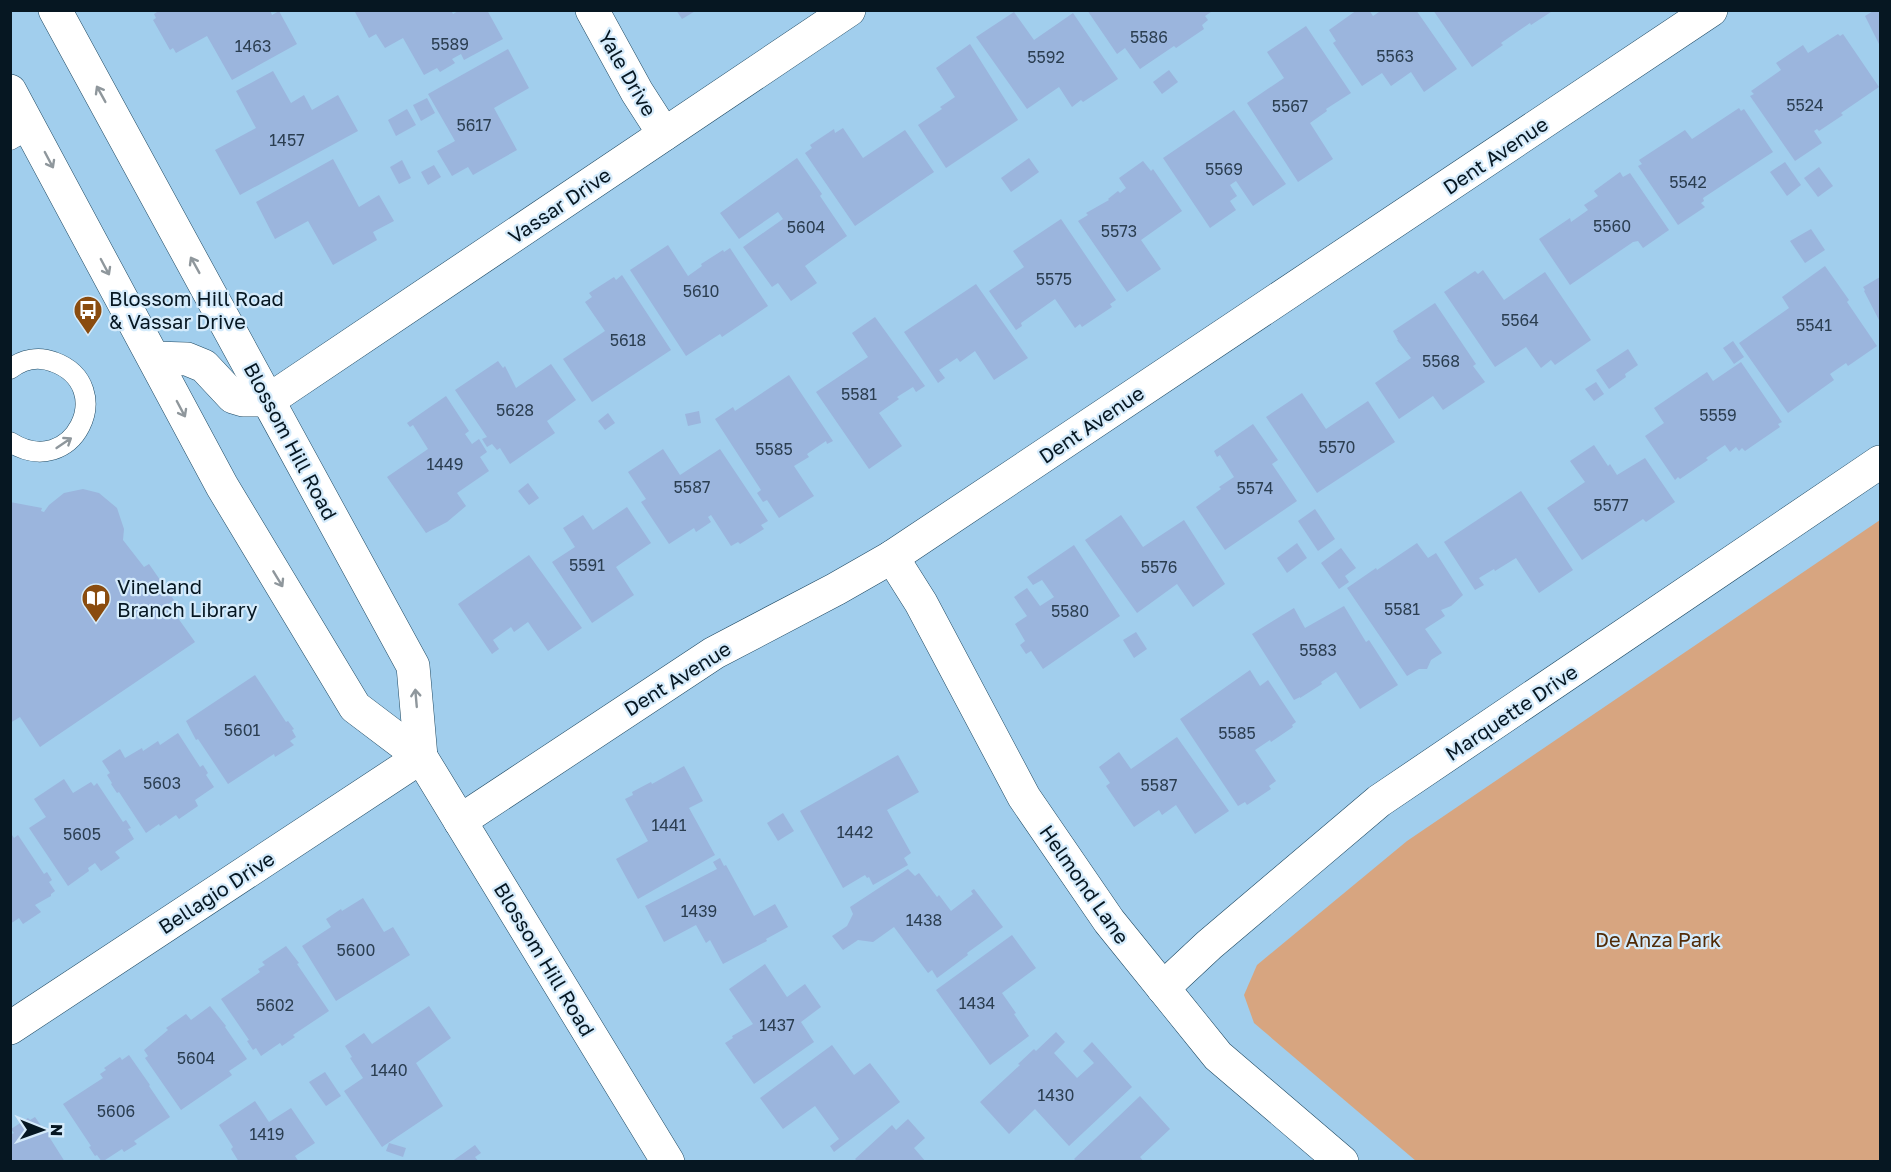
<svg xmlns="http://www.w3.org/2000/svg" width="1891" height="1172" font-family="'Golos Text',sans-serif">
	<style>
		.green { fill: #d7a580 }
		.building { fill: #9bb5dd }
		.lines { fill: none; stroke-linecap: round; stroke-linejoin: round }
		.lane-casing { stroke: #1d4862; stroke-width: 21 }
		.street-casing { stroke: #1d4862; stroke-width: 34 }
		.secondary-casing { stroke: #1d4862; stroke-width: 34 }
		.lane { stroke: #fff; stroke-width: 20 }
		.street { stroke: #fff; stroke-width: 33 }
		.secondary { stroke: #fff; stroke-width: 33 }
		.oneway { stroke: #8f979c }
		.labels { text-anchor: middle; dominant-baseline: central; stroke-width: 4.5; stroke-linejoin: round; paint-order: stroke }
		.number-label { font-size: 16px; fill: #2b3e51 }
		.street-label { font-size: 20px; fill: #061722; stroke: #d5ebfb }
		.poi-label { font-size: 20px; fill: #061722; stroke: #d5ebfb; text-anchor: start }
		.park-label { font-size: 20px; fill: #512b07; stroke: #d5ebfb }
	</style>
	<rect width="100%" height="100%" fill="#a1ceed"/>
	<polygon class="green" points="1880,520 1880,1161 1416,1161 1254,1023 1244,995 1257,965 1407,841"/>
	<g class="building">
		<polygon points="160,10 270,10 272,15 279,11 297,44 232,80 207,36 176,53 173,48 170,50 153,20 156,18 154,14"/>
		<polygon points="358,10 451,10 453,14 460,10 487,10 503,39 464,60 461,54 452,59 455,63 440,72 437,68 424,75 403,38 385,48 376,34 369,38 355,12"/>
		<polygon points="676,10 697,10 682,19"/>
		<polygon points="1087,10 1193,11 1214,10 1205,16 1208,20 1202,25 1204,29 1176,48 1174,46 1140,69 1125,48 1117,54"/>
		<polygon points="1357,10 1369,10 1373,16 1382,10 1416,10 1457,69 1424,92 1411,72 1391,86 1382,73 1362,86 1333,43 1336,41 1329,30"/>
		<polygon points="1433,10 1554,10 1531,25 1530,23 1501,43 1503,45 1472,67"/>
		<polygon points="1875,10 1880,10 1880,46 1865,16"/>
		<polygon points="1014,12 1034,40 1073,13 1118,79 1083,102 1081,100 1072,107 1059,87 1027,109 976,37"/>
		<polygon points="1306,26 1351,93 1326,109 1327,111 1310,123 1333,159 1298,182 1247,103 1284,78 1267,52"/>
		<polygon points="1838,34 1840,36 1843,34 1879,87 1841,113 1843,115 1819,131 1817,129 1814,131 1822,143 1795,161 1750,96 1754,94 1751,91 1781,70 1776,63 1803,45 1808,53"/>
		<polygon points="970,44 1018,120 946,168 918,125 942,109 940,107 955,97 936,68"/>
		<polygon points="508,49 529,88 494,108 517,150 473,175 468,167 452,176 437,151 455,141 428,94"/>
		<polygon points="1169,70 1178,82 1162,94 1153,82"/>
		<polygon points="273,71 291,103 304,95 312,110 338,95 358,131 240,195 215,150 256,128 236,91"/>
		<polygon points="427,98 435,113 421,121 413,105"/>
		<polygon points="1739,108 1741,111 1744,109 1773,152 1703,198 1704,201 1701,203 1705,207 1678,225 1638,166 1642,164 1639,160 1685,130 1692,139"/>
		<polygon points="407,109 416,125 396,136 388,120"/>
		<polygon points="1234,110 1286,184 1253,206 1236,181 1230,185 1237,196 1230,201 1236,210 1210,228 1163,158"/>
		<polygon points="843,128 863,158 905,130 934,172 855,226 805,153 812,148 810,145 834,129 835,133"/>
		<polygon points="797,158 822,194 820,196 847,236 805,266 817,283 791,301 778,283 772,287 743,247 783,219 778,212 739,239 720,213"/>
		<polygon points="1029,158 1039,172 1011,192 1001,178"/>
		<polygon points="333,159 359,207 379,195 394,221 373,232 377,240 333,265 308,221 275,239 256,202"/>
		<polygon points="402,160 411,178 399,184 390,167"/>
		<polygon points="1143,161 1151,171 1153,169 1182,211 1141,240 1161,269 1127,292 1078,221 1088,215 1086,213 1109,200 1108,199 1118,191 1120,193 1126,188 1119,178"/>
		<polygon points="1785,162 1801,185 1787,196 1770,172"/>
		<polygon points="434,165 441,177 428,185 421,172"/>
		<polygon points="1819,167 1833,186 1818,197 1804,178"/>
		<polygon points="1620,172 1623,177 1630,173 1669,230 1643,248 1638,241 1633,242 1570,285 1539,239 1570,218 1571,222 1588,210 1584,205 1598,196 1594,191"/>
		<polygon points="1061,219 1116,300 1110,304 1112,307 1082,327 1080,324 1075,328 1055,299 1021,323 1022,326 1016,330 989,291 1024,267 1013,251"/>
		<polygon points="1811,229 1825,250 1805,263 1790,241"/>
		<polygon points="668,245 688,276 702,266 701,264 723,250 724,252 730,248 768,306 722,337 720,334 686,356 630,270"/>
		<polygon points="1825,266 1849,300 1847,302 1877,346 1848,366 1846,363 1830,374 1834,380 1788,413 1739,343 1789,308 1782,297"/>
		<polygon points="1483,270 1504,300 1545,272 1591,340 1555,365 1551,360 1541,368 1526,347 1495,367 1444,292 1475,271 1478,274"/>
		<polygon points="622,275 671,350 592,402 563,359 605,331 585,302 592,297 589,293 614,277 616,280"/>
		<polygon points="1880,277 1880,322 1864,291 1865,290 1863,287"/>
		<polygon points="976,284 1028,358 994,380 975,351 960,362 957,358 939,370 945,378 938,383 904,332"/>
		<polygon points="1435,303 1476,364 1473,366 1485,382 1443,410 1433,396 1399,419 1375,383 1411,358 1397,340 1398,340 1393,331"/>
		<polygon points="875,317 925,386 916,392 913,387 897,397 899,399 879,413 902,446 869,469 816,392 868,357 852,333"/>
		<polygon points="1733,341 1744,357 1734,364 1723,348"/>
		<polygon points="1628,349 1638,365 1625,374 1626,377 1609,389 1596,370"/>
		<polygon points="498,361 503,368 505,366 516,388 551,364 576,400 547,421 555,433 510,464 500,448 497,450 492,444 487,447 482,439 487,437 455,390"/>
		<polygon points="1741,362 1782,422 1778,424 1780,427 1745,451 1742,448 1739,451 1736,447 1730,452 1725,445 1706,458 1708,460 1680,479 1678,477 1675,480 1645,436 1664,423 1654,408 1707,372 1713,381"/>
		<polygon points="789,375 833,441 827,444 826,441 807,454 809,457 794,466 814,496 779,518 767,500 763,502 757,493 761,490 715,419 733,407 735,411"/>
		<polygon points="1596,382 1604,394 1594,401 1585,389"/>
		<polygon points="1302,393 1326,429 1368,401 1395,442 1317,493 1266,417"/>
		<polygon points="446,396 469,431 465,434 472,444 479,439 487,452 480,457 489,471 457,493 466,506 447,522 426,533 387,477 428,449 413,425 410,427 407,423"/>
		<polygon points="699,411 701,423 688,426 685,414"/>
		<polygon points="608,413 615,423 605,430 598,421"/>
		<polygon points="1253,424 1278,460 1272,464 1297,501 1225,550 1196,507 1221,489 1219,487 1234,477 1220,455 1217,457 1214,451"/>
		<polygon points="1594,445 1608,466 1610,464 1617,475 1645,458 1675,502 1646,522 1643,519 1582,560 1547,508 1585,482 1570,461"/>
		<polygon points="663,449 680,475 720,449 768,521 761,525 764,529 740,544 738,542 731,546 711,515 708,517 711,522 696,532 694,528 669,544 641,502 646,499 628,472"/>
		<polygon points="528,483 539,498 529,505 518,491"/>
		<polygon points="83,489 99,493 117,508 124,529 123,540 144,567 149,564 174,600 168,604 195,642 40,747 20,717 10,723 10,502 42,508 41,511 44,512 49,505 64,493"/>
		<polygon points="1521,491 1573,570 1539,593 1516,558 1495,571 1494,569 1479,578 1484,585 1475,590 1444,542"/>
		<polygon points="627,507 651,543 616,567 634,595 592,623 552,562 575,547 563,528 583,515 593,530"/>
		<polygon points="1315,509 1335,539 1318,551 1298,521"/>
		<polygon points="1121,515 1143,547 1184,520 1225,584 1193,607 1177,584 1137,613 1085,540"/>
		<polygon points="1297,543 1307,558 1287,573 1277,558"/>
		<polygon points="1417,543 1428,558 1436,553 1463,595 1451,606 1441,610 1445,616 1425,629 1442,653 1431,660 1427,669 1419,669 1407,676 1347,588 1376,568 1377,570"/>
		<polygon points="1074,545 1120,616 1043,669 1031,651 1026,654 1020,645 1025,641 1015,624 1027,616 1014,597 1027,588 1040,606 1054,597 1042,580 1033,585 1027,577"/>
		<polygon points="1341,548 1356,568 1345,576 1349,582 1339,589 1321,563"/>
		<polygon points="529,555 582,628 548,651 528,622 514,632 511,627 493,640 499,649 492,654 458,604"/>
		<polygon points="1344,606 1366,642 1369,640 1398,685 1360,709 1336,672 1321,682 1322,684 1300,698 1300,697 1294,700 1252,634 1294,608 1305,628"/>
		<polygon points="1136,632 1147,649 1134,658 1123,640"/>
		<polygon points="1250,670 1260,686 1268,680 1296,722 1292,725 1293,727 1271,742 1270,740 1255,750 1276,781 1269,786 1271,789 1247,805 1245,802 1238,806 1180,719"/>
		<polygon points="255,675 286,722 288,721 294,729 292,730 296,737 290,741 294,745 275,757 274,754 228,784 198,739 196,740 186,721"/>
		<polygon points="178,733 200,767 203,765 208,773 206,775 214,787 195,800 198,806 179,819 176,815 160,826 159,824 146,833 119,792 117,793 111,784 112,783 107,775 110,773 102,761 120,749 125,758 142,748 143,751 158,741 160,745"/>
		<polygon points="1177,737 1229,811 1195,834 1176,805 1162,815 1159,810 1134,827 1106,786 1110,783 1099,767 1119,752 1131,769"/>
		<polygon points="898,755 919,792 887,810 911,853 904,858 908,865 873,885 869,877 867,878 865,875 843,888 800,811"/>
		<polygon points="684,766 703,801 689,808 715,855 638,899 616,859 648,841 625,799 633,795 632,792 651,782 652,784"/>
		<polygon points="64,779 73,793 91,782 94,786 97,783 123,822 126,820 131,828 128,829 134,839 115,852 120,858 101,871 95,863 88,868 89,871 68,886 29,828 46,817 34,799"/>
		<polygon points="783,813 794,831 778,841 767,823"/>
		<polygon points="12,835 14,838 18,835 44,874 47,872 52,880 49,882 55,891 51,894 51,896 35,905 41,912 23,924 19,918 10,924 10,836"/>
		<polygon points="720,858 724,866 726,865 754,916 775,904 788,927 766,939 767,941 723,964 710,940 706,943 696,925 664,942 645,906 717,869 713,862"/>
		<polygon points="908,869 915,876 919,873 937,897 939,895 951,911 973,894 971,891 974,889 1003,927 967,953 968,955 937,978 932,970 928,973 894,927 873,942 858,940 843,950 832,936 847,926 853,914 850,907"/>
		<polygon points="363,898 384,932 393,927 410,955 336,1001 302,946 331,927 326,919 341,909 342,911"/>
		<polygon points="1012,935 1036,968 1002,993 1016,1013 1014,1014 1029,1036 990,1065 936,990"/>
		<polygon points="286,946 299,963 297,964 329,1011 293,1035 295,1037 282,1046 280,1043 261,1056 256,1048 253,1050 247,1041 249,1040 221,999 260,972 258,969 265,965 262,962"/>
		<polygon points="765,964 787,997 805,984 821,1007 801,1022 814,1042 754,1084 725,1043 733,1038 732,1036 753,1024 729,989"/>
		<polygon points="210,1006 226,1026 225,1027 247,1059 229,1071 232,1075 181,1110 145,1058 148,1056 144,1050 168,1030 166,1028 186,1014 191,1020"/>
		<polygon points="429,1006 451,1038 416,1063 443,1106 382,1147 344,1091 363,1078 350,1058 352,1057 345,1046 364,1033 372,1044"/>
		<polygon points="1056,1032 1065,1042 1054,1053 1077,1078 1094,1063 1083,1051 1092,1042 1132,1087 1069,1146 1035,1109 1009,1134 980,1102 1020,1065 1018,1064 1034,1049 1036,1051"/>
		<polygon points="832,1045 854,1075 870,1063 900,1102 834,1152 830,1146 839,1139 815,1106 783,1129 760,1098"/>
		<polygon points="129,1055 150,1085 149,1086 170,1117 134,1141 137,1144 124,1152 122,1149 102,1162 97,1155 95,1156 89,1147 91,1146 63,1104 103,1078 100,1074 106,1070 104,1068 120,1057 122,1060"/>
		<polygon points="325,1072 341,1096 326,1106 309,1082"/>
		<polygon points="1140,1096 1170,1129 1140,1157 1144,1162 1077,1162 1074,1159"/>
		<polygon points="255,1101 269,1122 291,1108 315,1143 295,1156 299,1162 239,1162 231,1149 233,1147 219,1125"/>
		<polygon points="35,1117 42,1127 44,1126 49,1134 48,1135 65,1162 10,1162 10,1135 14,1133 11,1129 28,1118 30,1120"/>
		<polygon points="908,1119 925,1138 914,1148 926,1162 858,1162 855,1159 892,1125 896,1130"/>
		<polygon points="389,1143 406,1148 403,1157 386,1151"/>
		<polygon points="475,1145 481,1153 475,1157 479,1162 451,1162"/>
	</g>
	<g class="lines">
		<g class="lane-casing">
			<g id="lane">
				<polyline points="10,140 31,128"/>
				<path d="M10,369C23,359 39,356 54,362C119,386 73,482 10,442"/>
			</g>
		</g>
		<g class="street-casing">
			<g id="street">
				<polyline points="592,10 637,92 664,134"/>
				<polyline points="269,400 849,10"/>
				<polyline points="892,557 921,603 1024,797 1109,921 1218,1056 1342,1162"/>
				<polyline points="460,821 714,653 836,589 892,557 1711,10"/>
				<polyline points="1163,988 1209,945 1379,801 1880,462"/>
				<polyline points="10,1028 421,757"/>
			</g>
		</g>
		<g class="secondary-casing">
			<g id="secondary">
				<polyline points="55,10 413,666 421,757"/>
				<polyline points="10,91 222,486 355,707 421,757 668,1162"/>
				<polyline points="154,358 187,359 204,366 233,397 243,400 269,400"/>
			</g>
		</g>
		<use href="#lane" class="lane"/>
		<use href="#street" class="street"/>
		<use href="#secondary" class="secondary"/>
	</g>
	<defs><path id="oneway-shaft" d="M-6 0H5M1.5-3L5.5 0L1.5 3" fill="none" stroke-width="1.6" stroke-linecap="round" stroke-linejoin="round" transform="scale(1.5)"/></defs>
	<g class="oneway">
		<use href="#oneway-shaft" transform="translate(101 94) rotate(-119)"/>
		<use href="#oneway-shaft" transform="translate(49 160) rotate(62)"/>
		<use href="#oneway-shaft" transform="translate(195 265) rotate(-119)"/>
		<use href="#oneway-shaft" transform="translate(105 267) rotate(62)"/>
		<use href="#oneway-shaft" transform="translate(181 409) rotate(62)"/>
		<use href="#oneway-shaft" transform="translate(64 443) rotate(-34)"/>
		<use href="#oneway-shaft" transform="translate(278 579) rotate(59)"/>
		<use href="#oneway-shaft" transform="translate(416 698) rotate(-95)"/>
	</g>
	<defs>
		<g id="bus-pin" transform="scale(1.5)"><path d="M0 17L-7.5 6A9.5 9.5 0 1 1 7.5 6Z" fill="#8a4c0f" stroke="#d5ebfb"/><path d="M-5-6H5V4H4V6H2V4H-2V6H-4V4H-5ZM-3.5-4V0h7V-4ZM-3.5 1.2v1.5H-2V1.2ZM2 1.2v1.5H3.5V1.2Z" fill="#fff"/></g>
		<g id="library-pin" transform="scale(1.5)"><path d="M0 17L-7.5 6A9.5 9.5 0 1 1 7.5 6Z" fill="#8a4c0f" stroke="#d5ebfb"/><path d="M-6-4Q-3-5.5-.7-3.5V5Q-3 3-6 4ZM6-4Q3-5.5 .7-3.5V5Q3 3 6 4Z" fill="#fff"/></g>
	</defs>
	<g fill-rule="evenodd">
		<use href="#bus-pin" x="88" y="310"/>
		<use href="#library-pin" x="96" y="598"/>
	</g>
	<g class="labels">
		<g class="number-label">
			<text x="1149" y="37">5586</text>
			<text x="450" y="44">5589</text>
			<text x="253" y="46">1463</text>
			<text x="1395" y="56">5563</text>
			<text x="1046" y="57">5592</text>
			<text x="1805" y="105">5524</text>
			<text x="1290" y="106">5567</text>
			<text x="474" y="125">5617</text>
			<text x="287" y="140">1457</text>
			<text x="1224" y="169">5569</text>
			<text x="1688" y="182">5542</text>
			<text x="1612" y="226">5560</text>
			<text x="806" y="227">5604</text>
			<text x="1119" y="231">5573</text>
			<text x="1054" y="279">5575</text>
			<text x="701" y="291">5610</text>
			<text x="1520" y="320">5564</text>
			<text x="1814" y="325">5541</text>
			<text x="628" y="340">5618</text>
			<text x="1441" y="361">5568</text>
			<text x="859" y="394">5581</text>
			<text x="515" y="410">5628</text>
			<text x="1718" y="415">5559</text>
			<text x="1337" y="447">5570</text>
			<text x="774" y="449">5585</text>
			<text x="445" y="464">1449</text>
			<text x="692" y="487">5587</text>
			<text x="1255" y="488">5574</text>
			<text x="1611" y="505">5577</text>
			<text x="587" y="565">5591</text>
			<text x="1159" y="567">5576</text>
			<text x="1402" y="609">5581</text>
			<text x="1070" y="611">5580</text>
			<text x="1318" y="650">5583</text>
			<text x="242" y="730">5601</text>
			<text x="1237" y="733">5585</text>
			<text x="162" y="783">5603</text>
			<text x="1159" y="785">5587</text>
			<text x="669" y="825">1441</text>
			<text x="855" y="832">1442</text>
			<text x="82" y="834">5605</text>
			<text x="699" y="911">1439</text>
			<text x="924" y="920">1438</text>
			<text x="356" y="950">5600</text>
			<text x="977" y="1003">1434</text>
			<text x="275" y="1005">5602</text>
			<text x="777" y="1025">1437</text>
			<text x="196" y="1058">5604</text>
			<text x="389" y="1070">1440</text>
			<text x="1056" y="1095">1430</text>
			<text x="116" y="1111">5606</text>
			<text x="267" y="1134">1419</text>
		</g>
		<g class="street-label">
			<text transform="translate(628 73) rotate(60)">Yale Drive</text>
			<text transform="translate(1495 155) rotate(-34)">Dent Avenue</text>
			<text transform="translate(559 205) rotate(-34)">Vassar Drive</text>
			<text transform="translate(1091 424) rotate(-34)">Dent Avenue</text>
			<text transform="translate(291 441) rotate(62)">Blossom Hill Road</text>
			<text transform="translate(677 678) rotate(-32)">Dent Avenue</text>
			<text transform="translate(1511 712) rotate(-34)">Marquette Drive</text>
			<text transform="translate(1085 884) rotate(55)">Helmond Lane</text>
			<text transform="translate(216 892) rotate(-33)">Bellagio Drive</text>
			<text transform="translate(545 959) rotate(59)">Blossom Hill Road</text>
		</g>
		<g class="poi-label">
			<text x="109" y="298">Blossom Hill Road<tspan x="109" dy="23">&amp; Vassar Drive</tspan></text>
			<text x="117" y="586">Vineland<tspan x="117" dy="23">Branch Library</tspan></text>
		</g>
		<g class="park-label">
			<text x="1658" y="939">De Anza Park</text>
		</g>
	</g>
	<rect width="1891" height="1172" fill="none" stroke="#061722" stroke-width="24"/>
	<g transform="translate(42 1130) rotate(91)" stroke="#d5ebfb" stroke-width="4.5" paint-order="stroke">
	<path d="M0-4.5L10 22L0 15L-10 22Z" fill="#061722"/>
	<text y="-9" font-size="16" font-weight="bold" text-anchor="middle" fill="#061722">N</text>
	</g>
</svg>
